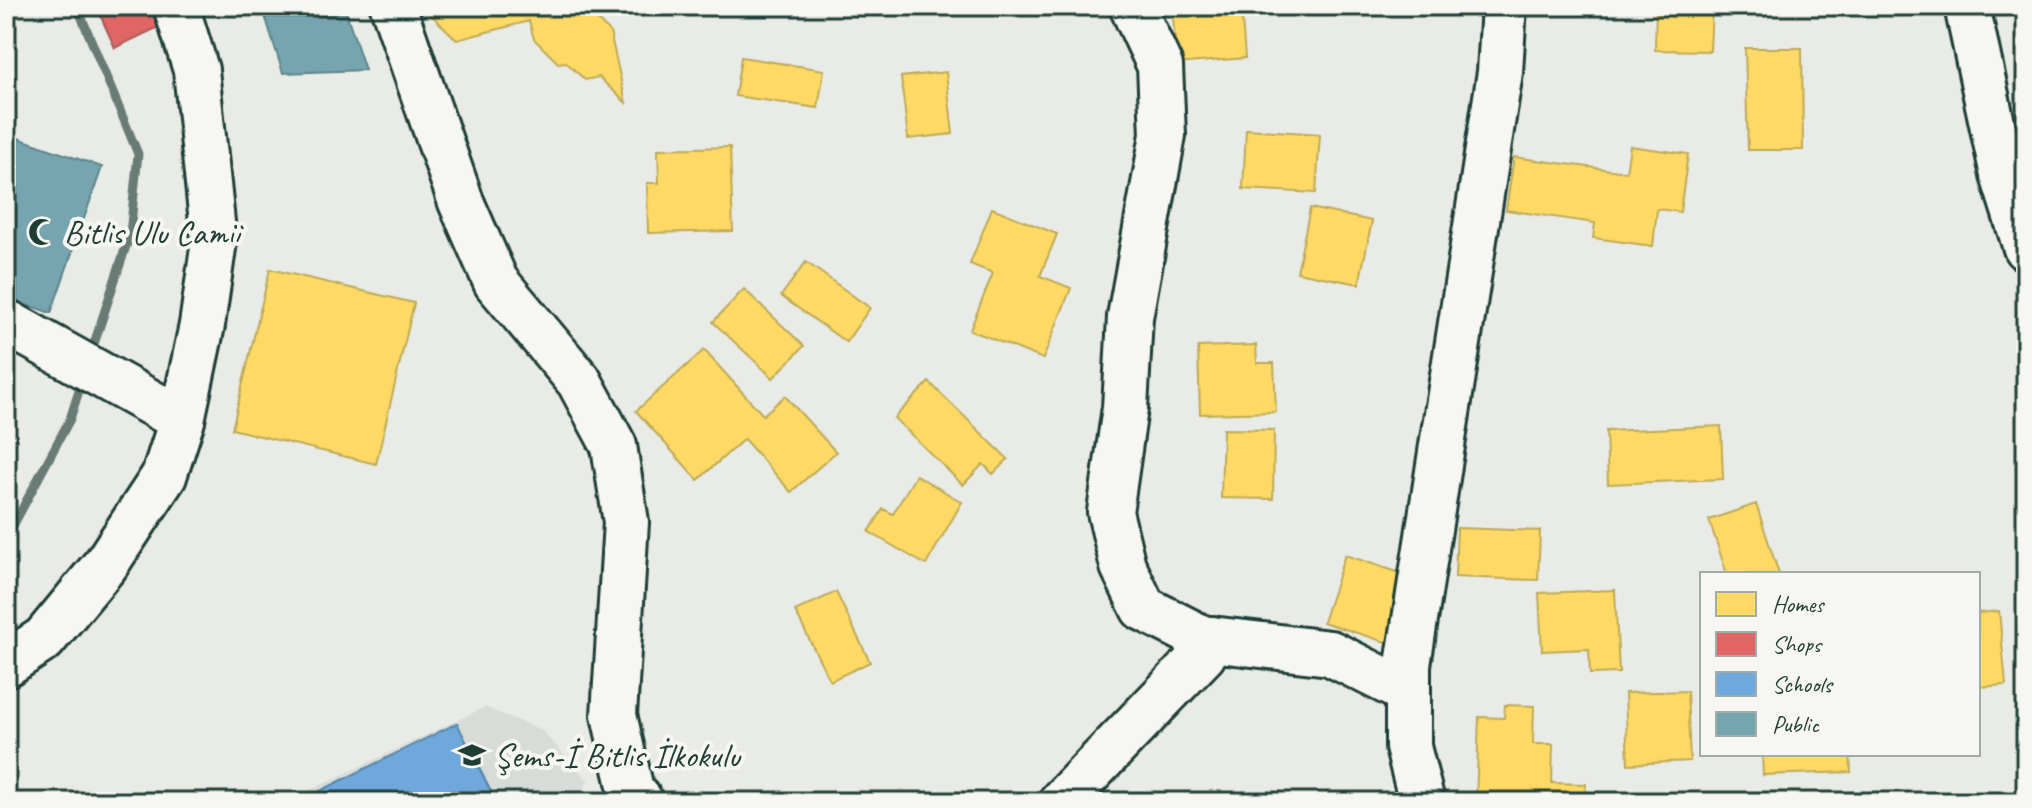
<svg xmlns="http://www.w3.org/2000/svg" width="2032" height="808" font-family="Caveat,sans-serif">
	<style>
		.built { fill: #d8dcd8 }
		.homes { fill: #ffd966; stroke: #bcaa57; stroke-width: 2 }
		.shops { fill: #e06666; stroke: #a65a57; stroke-width: 2 }
		.schools { fill: #6fa8dc; stroke: #5788aa; stroke-width: 2 }
		.public { fill: #76a5af; stroke: #5c868a; stroke-width: 2 }
		.lines { fill: none; stroke-linecap: round; stroke-linejoin: round }
		.stream { stroke: #687c75; stroke-width: 9 }
		.minor-casing { stroke: #1f3d34; stroke-width: 50 }
		.major-casing { stroke: #1f3d34; stroke-width: 50 }
		.minor { stroke: #f6f6f2; stroke-width: 44 }
		.major { stroke: #f6f6f2; stroke-width: 44 }
		.labels { text-anchor: middle; dominant-baseline: central; stroke-width: 8; stroke-linejoin: round; paint-order: stroke }
		.poi-label { font-size: 34px; fill: #1f3d34; stroke: #f6f6f2; text-anchor: start }
	</style>
	<rect width="100%" height="100%" fill="#e9ebe7"/>
	<filter id="ink" filterUnits="userSpaceOnUse"><feTurbulence type="fractalNoise" baseFrequency=".0125" numOctaves="2"/><feDisplacementMap in="SourceGraphic" scale="16" xChannelSelector="R" yChannelSelector="G"/><feConvolveMatrix kernelMatrix="1 2 1 2 8 2 1 2 1" color-interpolation-filters="sRGB"/></filter>
	<g filter="url(#ink)">
		<polygon class="built" points="485,707 541,730 588,780 579,802 285,802"/>
		<g class="homes">
			<polygon points="583,6 610,32 626,103 599,77 585,80 566,62 558,63 534,39 529,21 457,40 422,6"/>
			<polygon points="1172,6 1241,6 1245,58 1177,64"/>
			<polygon points="1656,6 1712,6 1710,51 1655,50"/>
			<polygon points="1745,48 1802,48 1803,150 1748,150"/>
			<polygon points="741,57 824,70 818,108 735,96"/>
			<polygon points="946,72 953,134 908,139 901,77"/>
			<polygon points="1246,129 1320,134 1316,193 1243,189"/>
			<polygon points="1630,146 1688,154 1680,212 1657,209 1653,246 1593,238 1595,223 1506,210 1514,157 1626,172"/>
			<polygon points="730,147 733,231 648,233 647,183 659,183 658,149"/>
			<polygon points="992,208 1057,234 1040,276 1071,288 1043,359 970,330 993,273 970,264"/>
			<polygon points="1310,208 1372,221 1359,284 1297,272"/>
			<polygon points="806,262 870,308 846,342 781,296"/>
			<polygon points="270,269 414,303 376,464 232,429"/>
			<polygon points="744,289 804,346 773,378 713,322"/>
			<polygon points="1256,345 1257,363 1274,363 1276,412 1200,414 1198,347"/>
			<polygon points="704,350 763,415 785,396 836,452 791,492 744,439 698,480 636,411"/>
			<polygon points="929,382 1008,459 993,474 983,464 963,485 894,418"/>
			<polygon points="1721,426 1723,479 1608,484 1606,431"/>
			<polygon points="1223,429 1274,430 1273,499 1221,498"/>
			<polygon points="916,475 962,502 926,565 869,532 883,509 893,514"/>
			<polygon points="1756,504 1779,574 1727,574 1709,520"/>
			<polygon points="1457,528 1540,531 1538,580 1455,577"/>
			<polygon points="1345,555 1413,577 1392,644 1323,622"/>
			<polygon points="1615,590 1619,673 1590,674 1589,649 1542,651 1539,593"/>
			<polygon points="836,592 870,662 830,681 795,611"/>
			<polygon points="1999,611 2006,685 1978,687 1978,613"/>
			<polygon points="1687,691 1690,761 1628,764 1625,693"/>
			<polygon points="1505,705 1534,706 1533,744 1553,744 1552,783 1586,784 1585,802 1476,802 1479,717 1504,718"/>
			<polygon points="1762,754 1850,754 1851,772 1763,775"/>
		</g>
		<polygon class="shops" points="96,6 159,6 167,23 115,48"/>
		<polygon class="schools" points="457,723 496,802 313,802 310,796"/>
		<g class="public">
			<polygon points="262,6 344,6 365,70 283,73"/>
			<polygon points="12,136 102,167 51,313 6,298 6,152"/>
		</g>
		<g class="lines">
			<g class="stream">
				<polyline points="77,6 138,154 130,234 90,356"/>
				<polyline points="6,539 70,419 83,378"/>
			</g>
			<g class="minor-casing">
				<g id="minor">
					<polyline points="393,6 461,202 496,282 579,381 614,446 626,522 614,715 631,790 641,802"/>
					<polyline points="1132,6 1160,66 1163,135 1130,317 1125,408 1110,512 1123,566 1143,608 1202,638 1330,653 1408,692"/>
					<polyline points="1967,6 2003,175 2026,248"/>
					<polyline points="6,322 182,420"/>
					<polyline points="1061,802 1203,655 1212,639"/>
					<polyline points="1422,802 1408,747 1408,665 1500,72 1504,6"/>
				</g>
			</g>
			<g class="major-casing">
				<polyline id="major" points="6,664 44,639 106,564 164,476 182,420 202,325 214,241 196,70 176,6"/>
			</g>
			<use href="#minor" class="minor"/>
			<use href="#major" class="major"/>
		</g>
	</g>
	<defs>
		<g id="mosque-bare" transform="scale(2.16)"><path d="M3.5-4.9A6 6 0 1 0 3.5 4.9A5 5 0 1 1 3.5-4.9Z" fill="#1f3d34" stroke="#f6f6f2" stroke-width="2.5" paint-order="stroke"/></g>
		<g id="school-bare" transform="scale(2.16)"><path d="M0-5L7-2L0 1L-7-2ZM-4 1L0 2.5L4 1V4Q0 6-4 4Z" fill="#1f3d34" stroke="#f6f6f2" stroke-width="2.5" paint-order="stroke"/></g>
	</defs>
	<g fill-rule="evenodd">
		<use href="#mosque-bare" x="42" y="232"/>
		<use href="#school-bare" x="472" y="755"/>
	</g>
	<g class="labels">
		<g class="poi-label">
			<text x="64" y="232">Bitlis Ulu Camii</text>
			<text x="494" y="755">Şems-İ Bitlis İlkokulu</text>
		</g>
	</g>
	<rect width="2032" height="808" fill="none" stroke="#f6f6f2" stroke-width="32"/>
	<rect x="16" y="16" width="2000" height="776" fill="none" stroke="#1f3d34" stroke-width="3" filter="url(#ink)"/>
	<rect x="1700" y="572" width="280" height="184" fill="#f6f6f2" stroke="#a0aca6" stroke-width="2"/>
	<rect x="1716" y="592" width="40" height="24" fill="#ffd966" stroke="#a0aca6" stroke-width="2"/>
	<text x="1772" y="612" font-size="24" fill="#1f3d34">Homes</text>
	<rect x="1716" y="632" width="40" height="24" fill="#e06666" stroke="#a0aca6" stroke-width="2"/>
	<text x="1772" y="652" font-size="24" fill="#1f3d34">Shops</text>
	<rect x="1716" y="672" width="40" height="24" fill="#6fa8dc" stroke="#a0aca6" stroke-width="2"/>
	<text x="1772" y="692" font-size="24" fill="#1f3d34">Schools</text>
	<rect x="1716" y="712" width="40" height="24" fill="#76a5af" stroke="#a0aca6" stroke-width="2"/>
	<text x="1772" y="732" font-size="24" fill="#1f3d34">Public</text>
</svg>
